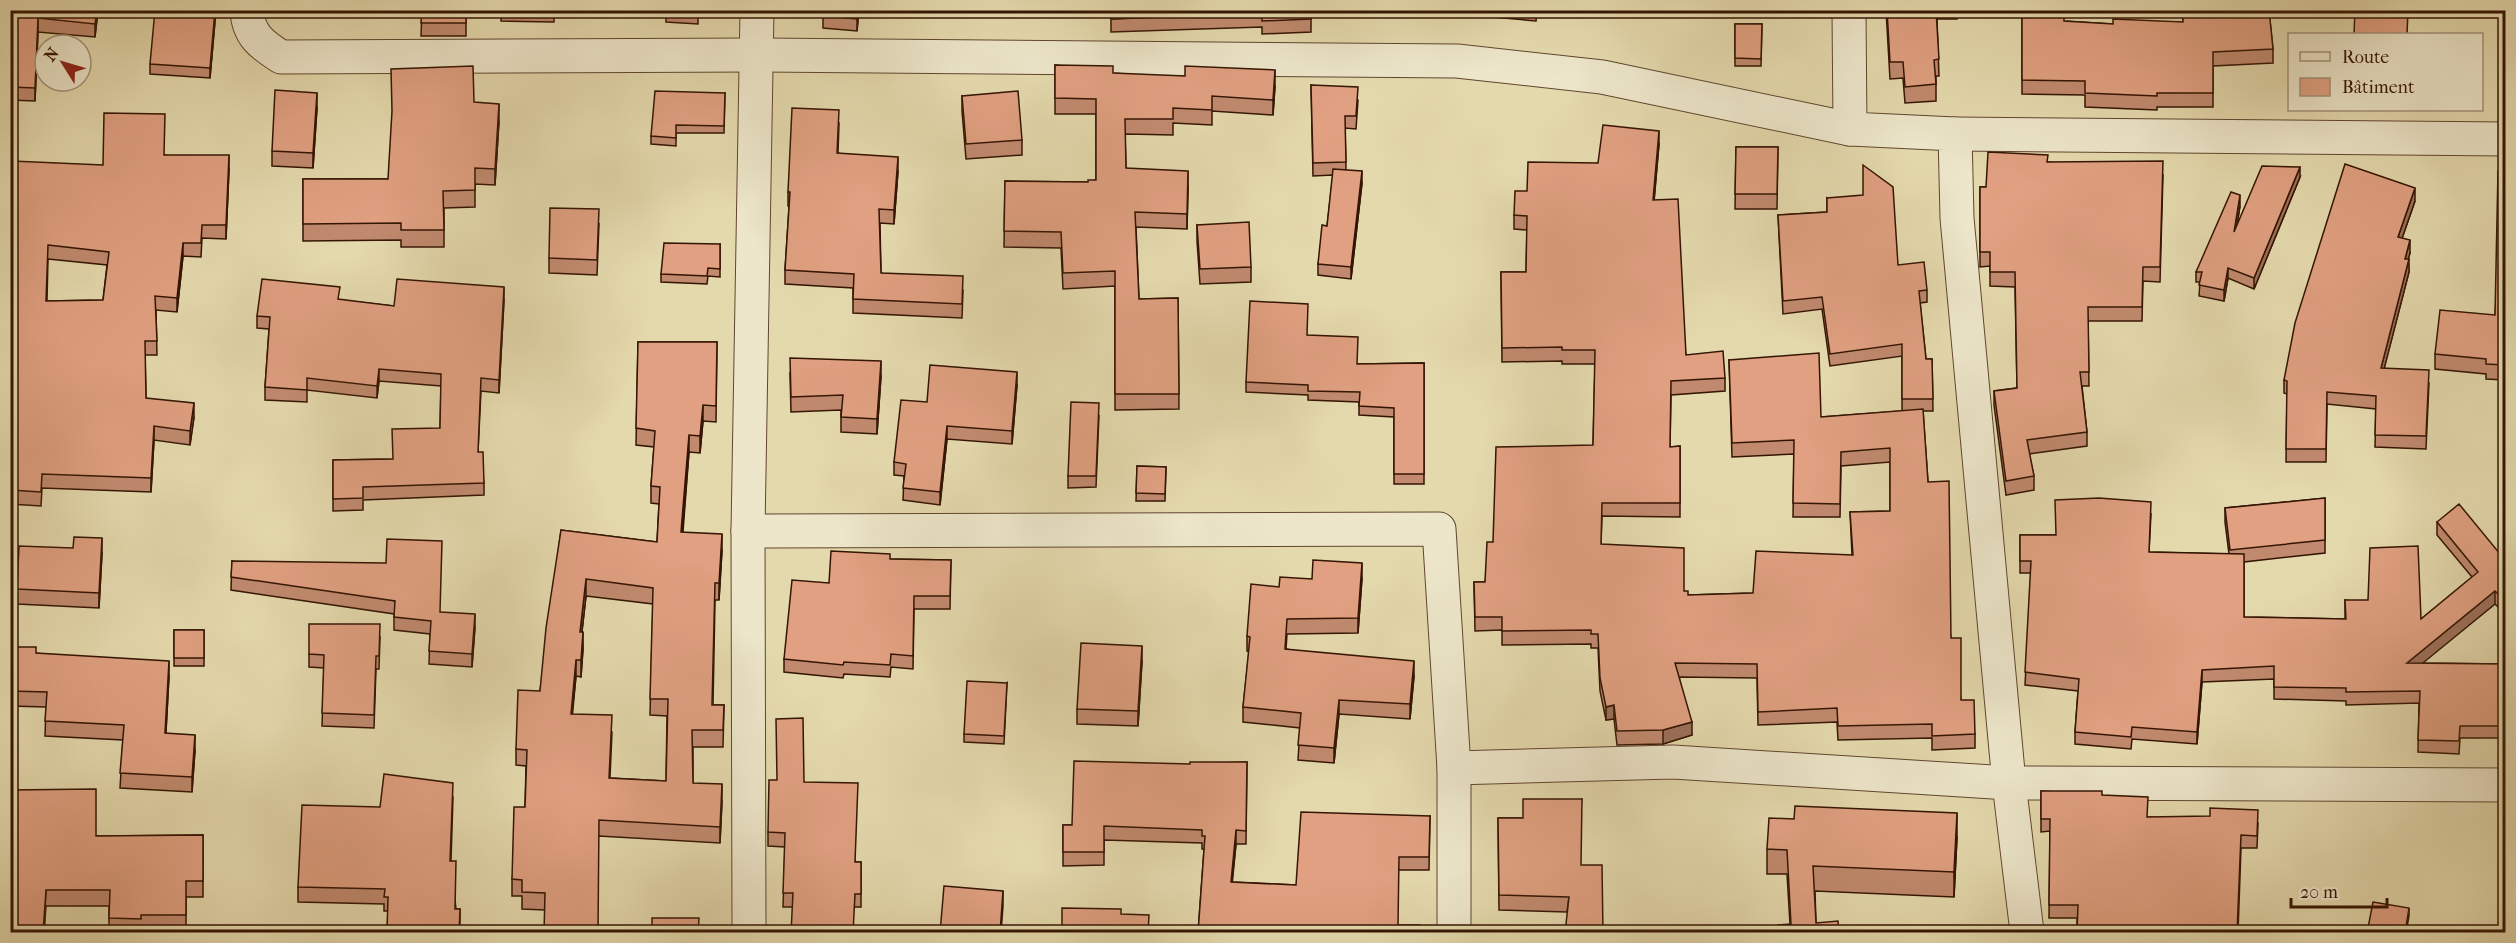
<svg xmlns="http://www.w3.org/2000/svg" width="2516" height="943" font-family="'IM FELL French Canon',serif">
	<style>
		.lines { fill: none; stroke-linecap: round; stroke-linejoin: round }
		.minor-casing { stroke: #60462e; stroke-width: 35 }
		.minor { stroke: #ede6ca; stroke-width: 33 }
		.wall { fill: #c18a6f; stroke: #341503; stroke-width: 1.5; fill-rule: evenodd }
		.shaded-wall { fill: #9d705a; stroke: #341503; stroke-width: 1.5 }
		.building { fill: #e0a081; stroke: #341503; stroke-width: 1.5; fill-rule: evenodd }
	</style>
	<rect width="100%" height="100%" fill="#e4d9ad"/>
	<filter id="stains"><feTurbulence type="fractalNoise" baseFrequency=".00333" numOctaves="4"/><feColorMatrix values="0 0 0 0 .2 0 0 0 0 .09 0 0 0 0 .02 0 0 0 .5 -.17"/></filter>
	<radialGradient id="worn" r=".72"><stop offset=".6" stop-color="#630" stop-opacity="0"/><stop offset="1" stop-color="#630" stop-opacity=".3"/></radialGradient>
	<g class="lines">
		<g class="minor-casing">
			<g id="minor">
				<path d="M247,10C248,35 262,45 281,57L756,55L1457,61L1602,77L1850,129"/>
				<polyline points="1849,10 1850,129 1955,134 1957,218 2009,783 2027,932"/>
				<polyline points="1955,134 2506,139"/>
				<polyline points="748,531 1439,529 1454,768 1454,932"/>
				<polyline points="1454,768 1673,762 2009,783 2506,785"/>
				<polyline points="749,932 748,531 757,10"/>
			</g>
		</g>
		<use href="#minor" class="minor"/>
	</g>
	<g class="wall">
		<polygon points="10,10 98,10 95,37 38,32 35,101 10,100"/>
		<polygon points="216,10 210,78 150,74 150,64"/>
		<polygon points="302,10 327,10 327,15 302,14"/>
		<polygon points="422,10 466,10 466,36 421,36"/>
		<polygon points="501,10 554,10 554,22 501,21"/>
		<polygon points="666,10 698,10 698,24 666,22"/>
		<polygon points="785,10 859,10 857,31 823,28 823,12"/>
		<polygon points="1311,10 1311,32 1262,34 1262,27 1111,32 1111,19"/>
		<polygon points="1493,10 1537,10 1536,21 1493,17"/>
		<polygon points="1886,10 1959,10 1957,11 1957,19 1937,19 1939,76 1936,76 1936,101 1905,103 1903,78 1890,79"/>
		<polygon points="2022,10 2064,21 2113,24 2183,22 2182,10 2269,10 2273,49 2273,63 2213,66 2213,107 2157,107 2157,110 2085,107 2085,95 2022,94"/>
		<polygon points="1735,24 1762,24 1761,66 1735,66"/>
		<polygon points="1055,65 1113,73 1275,86 1273,115 1212,111 1212,125 1173,123 1173,135 1125,134 1126,168 1188,187 1187,229 1136,227 1139,299 1178,298 1179,409 1115,410 1115,286 1063,289 1061,248 1004,247 1005,181 1088,182 1096,180 1096,114 1055,114"/>
		<polygon points="1311,85 1358,100 1356,129 1345,128 1346,170 1362,183 1351,279 1318,275 1318,264 1327,226 1333,175 1313,176"/>
		<polygon points="725,93 724,133 676,133 676,146 651,144 651,136"/>
		<polygon points="962,96 1022,140 1022,155 966,159 962,111"/>
		<polygon points="474,102 499,121 495,185 475,184 475,207 444,208 444,247 401,247 401,240 303,241 303,179 388,179"/>
		<polygon points="317,108 313,168 272,166 272,151"/>
		<polygon points="839,124 838,153 898,171 894,224 880,223 881,273 963,290 962,318 853,313 853,288 785,284 785,270 789,207 788,206 788,192"/>
		<polygon points="1659,144 1654,200 1686,355 1725,378 1725,391 1671,395 1670,447 1680,446 1680,517 1602,516 1601,544 1684,591 1688,595 1753,593 1852,555 1850,512 1890,511 1890,462 1841,466 1840,517 1793,517 1794,454 1732,457 1729,360 1821,417 1902,411 1902,356 1830,366 1822,309 1783,314 1778,215 1827,212 1827,198 1898,265 1927,290 1927,302 1920,303 1926,359 1932,359 1933,411 1923,411 1928,482 1951,638 1961,700 1975,734 1975,748 1932,750 1932,738 1838,740 1837,722 1758,725 1757,678 1679,677 1692,735 1663,744 1617,745 1614,719 1606,720 1600,691 1598,648 1591,648 1591,644 1502,645 1502,630 1475,631 1474,582 1485,582 1493,542 1593,445 1595,364 1562,364 1562,361 1502,362 1501,272 1526,272 1527,230 1514,229 1514,215 1527,191 1598,163"/>
		<polygon points="1736,147 1778,147 1777,209 1735,209"/>
		<path d="M164,155L229,169L226,239L202,238L201,257L183,256L177,312L156,310L157,355H145L146,398L194,417L190,445L154,440L151,492L42,488L41,506L10,504V275L103,165ZM48,259L107,265L103,300L47,301Z"/>
		<polygon points="2048,162 2163,175 2160,282 2143,281 2142,321 2088,321 2089,386 2082,386 2087,432 2087,446 2029,454 2034,476 2034,490 2006,495 1994,405 1994,391 2017,388 2015,287 1990,286 1990,266 1980,267 1980,187 1986,187"/>
		<polygon points="2505,171 2505,380 2486,379 2486,374 2435,369 2435,354 2495,315"/>
		<polygon points="2300,177 2254,289 2228,278 2224,301 2199,296 2200,282 2196,282 2196,272 2240,206 2237,225"/>
		<polygon points="2415,201 2402,238 2410,253 2408,259 2409,272 2384,368 2429,383 2426,449 2375,447 2376,409 2327,404 2326,462 2286,462 2287,394 2284,393 2284,380"/>
		<polygon points="599,224 597,275 549,273 549,258"/>
		<polygon points="1197,225 1251,267 1251,282 1200,284 1197,241"/>
		<polygon points="720,244 720,277 708,276 707,284 661,282 661,274"/>
		<polygon points="340,300 394,306 504,300 499,393 481,391 478,452 484,483 484,495 363,500 363,510 333,511 333,460 393,459 440,428 441,386 379,381 377,398 307,390 307,402 265,400 265,387 269,329 257,328 257,316"/>
		<polygon points="1307,335 1357,364 1424,363 1424,484 1394,484 1394,417 1359,415 1359,402 1308,400 1308,395 1246,392 1246,382"/>
		<path d="M638,342H717L716,422L703,421L700,453L689,452L683,532L722,550L719,600H715L713,705H724L723,747H693V783L722,801L720,843L599,836L545,910L522,909V896H512V879L525,807L526,766L516,765V749L540,691L561,530L657,542L659,504L651,503V486L654,447L636,445ZM586,596L653,604L650,715L667,716L666,781L610,778L612,732L572,714L576,676L581,677L583,649L582,632Z"/>
		<polygon points="790,373 881,376 877,434 841,432 841,410 791,412"/>
		<polygon points="1017,385 1012,444 947,439 940,505 903,500 904,476 894,475 894,462 927,402"/>
		<polygon points="1099,415 1096,487 1068,488 1068,476"/>
		<polygon points="1137,466 1166,467 1165,501 1136,501"/>
		<polygon points="2325,498 2325,553 2244,562 2244,617 2345,619 2345,600 2421,619 2472,577 2437,535 2437,522 2505,560 2505,614 2495,604 2422,663 2505,664 2505,738 2460,738 2459,754 2418,752 2419,703 2346,705 2346,701 2274,699 2274,679 2202,682 2197,744 2132,739 2131,749 2075,744 2075,732 2078,691 2025,685 2031,573 2020,573 2020,535 2056,535 2151,514 2149,552 2229,554 2225,522 2225,508"/>
		<polygon points="102,553 99,608 17,604 17,589"/>
		<polygon points="890,559 951,560 950,609 914,609 913,669 891,667 890,677 844,674 843,678 784,672 784,659 829,583"/>
		<polygon points="232,561 440,612 475,627 472,667 429,664 430,634 394,630 394,614 231,590"/>
		<polygon points="1362,578 1358,633 1287,634 1286,649 1414,676 1410,719 1339,714 1334,763 1298,760 1300,728 1243,722 1243,707 1249,652 1247,651 1247,636 1279,587 1312,579"/>
		<rect x="174" y="630" width="30" height="36"/>
		<polygon points="380,637 379,669 376,669 374,728 322,726 324,668 309,667 309,654"/>
		<polygon points="10,647 36,653 169,676 166,733 195,750 192,792 120,788 123,740 45,736 46,707 10,706"/>
		<polygon points="1142,661 1138,726 1077,724 1077,709"/>
		<polygon points="1007,683 1004,744 964,742 964,734"/>
		<polygon points="1247,762 1246,844 1236,844 1232,882 1296,885 1430,816 1429,870 1399,870 1198,933 1204,849 1202,849 1202,843 1104,840 1104,865 1063,866 1063,825 1072,825 1190,764"/>
		<polygon points="804,782 856,862 861,862 861,907 783,907 785,847 768,846 768,832"/>
		<polygon points="10,790 96,836 203,835 203,897 186,897 186,931 109,933 109,906 46,906 44,933 10,933"/>
		<polygon points="2041,791 2102,795 2147,817 2258,823 2257,848 2241,848 2238,933 2077,933 2077,918 2049,918 2050,831 2041,832"/>
		<polygon points="453,797 451,861 456,909 460,909 460,933 387,933 388,911 384,911 384,904 298,902 298,887 380,807"/>
		<polygon points="1582,799 1567,912 1499,910 1498,818 1523,818"/>
		<polygon points="1957,837 1954,897 1815,891 1816,923 1790,924 1787,874 1767,874 1767,849"/>
	</g>
	<g class="shaded-wall">
		<polygon points="97,10 98,10 95,37 95,24"/>
		<polygon points="215,10 216,10 210,78 210,68"/>
		<polygon points="858,10 859,10 857,31 857,19"/>
		<polygon points="38,18 38,32 35,101 35,88"/>
		<polygon points="1275,70 1275,86 1273,115 1273,100"/>
		<polygon points="317,93 317,108 313,168 313,153"/>
		<polygon points="499,104 499,121 495,185 495,169"/>
		<polygon points="1659,131 1659,144 1653,214 1653,200"/>
		<polygon points="229,155 229,169 226,239 226,225"/>
		<polygon points="898,157 898,171 894,224 894,210"/>
		<polygon points="2300,167 2300,177 2254,289 2254,278"/>
		<polygon points="1188,171 1188,187 1187,229 1187,214"/>
		<polygon points="1362,171 1362,183 1351,279 1351,267"/>
		<polygon points="2415,188 2415,201 2398,250 2398,237"/>
		<polygon points="2240,195 2240,206 2234,243 2234,232"/>
		<polygon points="2410,240 2410,253 2405,271 2405,259"/>
		<polygon points="183,243 183,256 177,312 177,298"/>
		<polygon points="2409,259 2409,272 2381,381 2381,368"/>
		<polygon points="2228,268 2228,278 2224,301 2224,290"/>
		<polygon points="504,287 504,300 499,393 499,380"/>
		<polygon points="881,361 881,376 877,434 877,419"/>
		<polygon points="379,369 379,381 377,398 377,386"/>
		<polygon points="1017,372 1017,385 1012,444 1012,431"/>
		<polygon points="194,403 194,417 190,445 190,431"/>
		<polygon points="703,405 703,421 700,453 700,436"/>
		<polygon points="154,426 154,440 151,492 151,478"/>
		<polygon points="947,426 947,439 940,505 940,492"/>
		<polygon points="689,435 689,452 681,548 681,532"/>
		<polygon points="722,534 722,550 719,600 719,583"/>
		<polygon points="102,538 102,553 99,608 99,593"/>
		<polygon points="1362,563 1362,578 1358,633 1358,618"/>
		<polygon points="586,579 586,596 580,648 580,632"/>
		<polygon points="2495,591 2495,604 2407,676 2407,663"/>
		<polygon points="475,614 475,627 472,667 472,654"/>
		<polygon points="583,632 583,649 581,677 581,660"/>
		<polygon points="1142,646 1142,661 1138,726 1138,711"/>
		<polygon points="576,660 576,676 571,731 571,714"/>
		<polygon points="169,661 169,676 165,748 165,733"/>
		<polygon points="1414,661 1414,676 1410,719 1410,704"/>
		<polygon points="2202,670 2202,682 2197,744 2197,732"/>
		<polygon points="1339,700 1339,714 1334,763 1334,748"/>
		<polygon points="1614,705 1614,719 1606,720 1606,707"/>
		<polygon points="1692,722 1692,735 1663,744 1663,730"/>
		<polygon points="195,735 195,750 192,792 192,777"/>
		<polygon points="722,784 722,801 720,843 720,827"/>
		<polygon points="1957,813 1957,837 1954,897 1954,872"/>
		<polygon points="1236,830 1236,844 1231,896 1231,882"/>
		<polygon points="46,890 44,933 43,933"/>
		<polygon points="1003,891 1003,906 1001,933 1000,933"/>
		<polygon points="2409,908 2409,916 2406,933 2405,933"/>
	</g>
	<g class="building">
		<polygon points="10,10 97,10 95,24 38,18 35,88 10,87"/>
		<polygon points="155,10 215,10 210,68 150,64"/>
		<polygon points="422,10 466,10 466,23 421,23"/>
		<polygon points="823,10 858,10 857,19 823,16"/>
		<polygon points="1111,10 1311,10 1311,19 1262,21 1262,14 1111,19"/>
		<polygon points="1887,10 1936,10 1939,59 1934,60 1936,84 1905,87 1903,62 1890,62"/>
		<polygon points="2022,10 2064,10 2064,21 2113,24 2113,19 2183,22 2183,10 2269,10 2273,49 2213,52 2213,93 2157,93 2157,96 2085,93 2085,81 2022,80"/>
		<polygon points="2355,10 2408,10 2407,34 2354,34"/>
		<polygon points="1735,24 1762,24 1761,59 1735,58"/>
		<polygon points="1055,65 1113,66 1113,73 1185,76 1185,66 1275,70 1273,100 1212,96 1212,110 1173,108 1173,119 1125,119 1126,168 1188,171 1187,214 1135,212 1139,299 1178,298 1179,394 1115,394 1115,271 1063,273 1061,232 1004,231 1005,181 1088,182 1088,180 1096,180 1096,99 1055,98"/>
		<polygon points="473,66 474,102 499,104 495,169 475,168 475,190 443,191 444,230 401,230 401,223 303,224 303,179 388,179 392,111 391,69"/>
		<polygon points="1311,85 1358,87 1356,116 1345,116 1346,162 1313,163"/>
		<polygon points="275,90 317,93 313,153 272,151"/>
		<polygon points="655,91 725,93 724,126 676,125 676,138 651,136"/>
		<polygon points="1018,91 1022,140 966,144 962,96"/>
		<polygon points="792,108 839,110 837,153 898,157 894,210 879,209 881,273 963,276 962,304 853,299 854,274 785,270 790,192 788,192"/>
		<path d="M104,113L165,114L164,155H229L226,225H202L201,243H183L177,298L155,296L157,341H145L146,398L194,403L190,431L154,426L151,478L42,474L41,492L10,490V275L12,161L103,165ZM48,245L109,252L103,300L46,301Z"/>
		<polygon points="1603,125 1659,131 1653,200 1678,199 1686,355 1723,351 1725,378 1671,381 1670,447 1680,446 1680,503 1602,503 1601,544 1684,548 1684,591 1688,591 1688,595 1753,593 1756,551 1853,555 1850,512 1890,511 1890,448 1841,452 1840,504 1793,503 1794,440 1732,443 1729,360 1819,353 1821,417 1923,409 1928,482 1949,481 1951,638 1961,638 1961,700 1974,700 1975,734 1932,736 1932,724 1838,726 1837,708 1758,712 1757,664 1675,663 1692,722 1663,730 1617,731 1614,705 1606,707 1600,678 1598,634 1591,634 1591,630 1502,631 1502,617 1475,617 1474,582 1485,582 1487,542 1493,542 1496,447 1593,445 1595,350 1562,350 1562,347 1502,348 1501,272 1526,272 1527,216 1514,215 1515,191 1527,191 1528,162 1598,163"/>
		<polygon points="1736,147 1778,147 1777,194 1735,194"/>
		<polygon points="1988,152 2048,155 2047,162 2163,161 2160,267 2143,267 2142,307 2088,307 2089,372 2080,372 2087,432 2027,440 2034,476 2006,481 1994,391 2017,388 2015,272 1990,272 1990,252 1980,252 1980,187 1986,187"/>
		<polygon points="2345,164 2415,188 2398,237 2410,240 2405,259 2409,259 2381,368 2429,370 2426,436 2375,435 2376,396 2327,392 2326,449 2286,449 2287,381 2284,380 2295,323"/>
		<polygon points="1863,165 1893,187 1898,265 1924,262 1927,290 1919,291 1926,359 1932,359 1933,399 1902,399 1902,344 1830,354 1822,297 1783,301 1778,215 1827,212 1827,198 1863,195"/>
		<polygon points="2262,166 2300,167 2254,278 2228,268 2224,290 2199,285 2202,272 2196,272 2231,192 2240,195 2234,232"/>
		<polygon points="1333,169 1362,171 1351,267 1318,264 1322,225 1327,226"/>
		<polygon points="2498,171 2505,171 2505,365 2486,364 2486,359 2435,354 2440,310 2495,315"/>
		<polygon points="550,208 599,209 597,260 549,258"/>
		<polygon points="1249,222 1251,267 1200,269 1197,225"/>
		<polygon points="664,243 720,244 720,269 708,268 707,276 661,274"/>
		<polygon points="262,279 340,287 338,299 394,306 397,279 504,287 499,380 481,378 478,452 483,452 484,483 363,487 363,498 333,499 333,460 393,459 392,429 440,428 441,374 379,369 377,386 307,378 307,390 265,387 270,317 257,316"/>
		<polygon points="1250,301 1308,304 1307,335 1358,337 1357,364 1424,363 1424,474 1394,474 1394,408 1359,406 1360,392 1308,391 1308,385 1246,382"/>
		<path d="M638,342H717L716,406L703,405L700,436L689,435L681,532L722,534L719,583H715L712,705H724L723,730H692L693,783L722,784L720,827L599,820L598,933H544L545,893L522,892V880L512,879L514,807H525L527,750L516,749L518,690L540,691L546,628L561,530L657,542L660,487L651,486L655,431L636,428ZM586,579L653,588L650,699H668L666,781L609,778L612,715L571,714L576,660H581L583,632H580Z"/>
		<polygon points="790,358 881,361 877,419 841,417 843,395 791,397"/>
		<polygon points="930,365 1017,372 1012,431 947,426 940,492 903,488 906,464 894,462 901,400 927,402"/>
		<polygon points="1071,402 1099,403 1096,476 1068,476"/>
		<polygon points="1137,466 1166,467 1165,494 1136,493"/>
		<polygon points="2099,498 2151,502 2149,552 2244,554 2244,617 2346,619 2345,600 2368,600 2370,548 2418,546 2421,619 2478,572 2437,522 2459,504 2505,560 2505,601 2495,591 2407,663 2505,664 2505,726 2460,726 2459,741 2418,740 2420,691 2346,692 2346,688 2274,687 2274,666 2202,670 2197,732 2132,727 2131,737 2075,732 2079,679 2025,672 2031,561 2020,561 2020,535 2056,535 2055,500"/>
		<polygon points="2325,498 2325,540 2230,550 2225,508"/>
		<polygon points="74,537 102,538 99,593 17,589 19,546 73,548"/>
		<polygon points="387,539 442,541 440,612 475,614 472,654 429,651 431,621 394,617 395,601 231,577 232,561 386,563"/>
		<polygon points="831,551 890,554 890,559 951,560 950,596 914,596 913,656 891,654 890,665 844,662 843,665 784,659 792,580 829,583"/>
		<polygon points="1313,560 1362,563 1358,618 1287,619 1285,649 1414,661 1410,704 1339,700 1334,748 1298,745 1301,713 1243,707 1250,637 1247,636 1251,584 1279,587 1280,577 1312,579"/>
		<polygon points="309,624 380,624 379,656 376,656 374,715 322,713 324,655 309,654"/>
		<rect x="174" y="630" width="30" height="28"/>
		<polygon points="1081,643 1142,646 1138,711 1077,709"/>
		<polygon points="10,647 36,647 36,653 169,661 165,733 195,735 192,777 120,773 124,725 45,721 47,692 10,691"/>
		<polygon points="967,681 1007,683 1004,736 964,734"/>
		<polygon points="803,718 804,782 858,783 855,862 861,862 861,894 855,894 853,933 791,933 793,893 783,893 785,833 768,832 769,780 777,780 776,719"/>
		<polygon points="1074,761 1190,764 1190,762 1247,762 1246,831 1236,830 1231,882 1296,885 1301,812 1430,816 1429,857 1399,857 1398,925 1420,925 1420,933 1198,933 1205,836 1202,836 1202,830 1104,826 1104,852 1063,852 1063,825 1072,825"/>
		<polygon points="384,774 453,783 450,861 456,861 455,909 460,909 459,933 387,933 388,897 384,897 385,889 298,887 302,805 380,807"/>
		<polygon points="96,789 96,836 203,835 203,881 186,881 186,915 141,915 141,919 109,918 110,890 46,890 43,933 10,933 10,790"/>
		<polygon points="2041,791 2102,791 2102,795 2148,797 2147,817 2210,816 2210,808 2258,810 2257,836 2241,835 2237,933 2077,933 2078,905 2049,905 2050,819 2041,819"/>
		<polygon points="1523,799 1582,799 1581,865 1602,865 1603,933 1565,933 1569,897 1499,895 1498,818 1523,818"/>
		<polygon points="1795,806 1957,813 1954,872 1813,866 1816,923 1838,921 1839,933 1778,933 1778,925 1791,924 1787,850 1767,849 1769,818 1794,819"/>
		<polygon points="944,886 1003,891 1000,933 940,933"/>
		<polygon points="2373,902 2409,908 2405,933 2367,933"/>
		<polygon points="1062,908 1121,909 1121,914 1149,915 1148,933 1062,933"/>
		<polygon points="652,918 699,918 698,933 652,933"/>
	</g>
	<rect width="2516" height="943" fill="none" stroke="#e4d9ad" stroke-width="36"/>
	<rect x="12" y="12" width="2492" height="919" fill="none" stroke="#341503" stroke-width="3"/>
	<rect x="18" y="18" width="2480" height="907" fill="none" stroke="#341503" stroke-width="1.5"/>
	<rect x="2288" y="33" width="195" height="78" fill="#ede6ca" stroke="#a3927a" stroke-width="1.5"/>
	<rect x="2300" y="52" width="30" height="9" fill="#ede6ca" stroke="#a3927a" stroke-width="1.5"/>
	<text x="2342" y="63" font-size="18" fill="#341503">Route</text>
	<rect x="2300" y="78" width="30" height="18" fill="#e0a081" stroke="#a3927a" stroke-width="1.5"/>
	<text x="2342" y="93" font-size="18" fill="#341503">Bâtiment</text>
	<g transform="translate(63 63) rotate(307)"><circle r="28" fill="#ede6ca" stroke="#a3927a" stroke-width="1.5"/>
	<path d="M0-4.5L10 22L0 15L-10 22Z" fill="#8f2418"/>
	<text y="-9" font-size="16" font-weight="bold" text-anchor="middle" fill="#341503">N</text>
	</g>
	<path d="M2291 898v9h96v-9" fill="none" stroke="#341503" stroke-width="3"/>
	<text x="2300" y="898" font-size="18" fill="#341503" stroke="#ede6ca" stroke-width="4.5" paint-order="stroke">20 m</text>
	<rect width="100%" height="100%" filter="url(#stains)"/>
	<rect width="100%" height="100%" fill="url(#worn)"/>
</svg>
